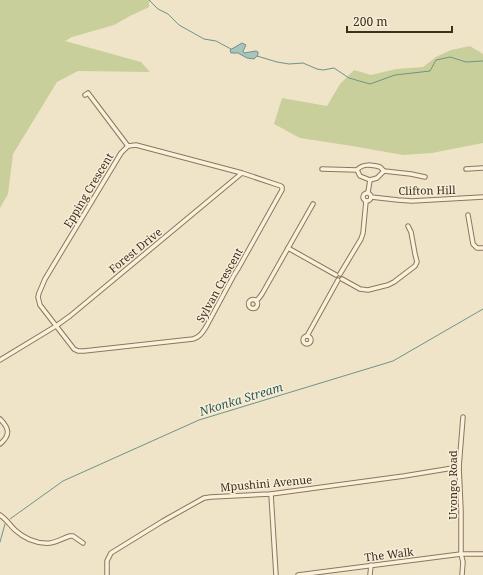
<svg xmlns="http://www.w3.org/2000/svg" width="483" height="575" font-family="'Noto Serif',serif">
	<style>
		.green { fill: #c9cf9b }
		.water { fill: #a9c4bc; stroke: #6f938a }
		.lines { fill: none; stroke-linecap: round; stroke-linejoin: round }
		.stream { stroke: #6f938a; stroke-width: 1 }
		.minor-casing { stroke: #8d765c; stroke-width: 5.5 }
		.minor { stroke: #faf1dc; stroke-width: 3.5 }
		.labels { text-anchor: middle; dominant-baseline: central; stroke-width: 3; stroke-linejoin: round; paint-order: stroke }
		.street-label { font-size: 11px; fill: #3d2e20; stroke: #f7eed8 }
		.water-label { font-size: 12px; font-style: italic; fill: #2f5d5a; stroke: #f7eed8 }
	</style>
	<rect width="100%" height="100%" fill="#f0e4c8"/>
	<g class="green">
		<polygon points="0,0 151,0 149,2 149,7 130,16 114,25 72,37 65,41 141,62 150,72 78,71 57,82 13,154 8,194 0,208"/>
		<polygon points="470,46 483,54 483,143 432,153 403,155 352,146 300,138 274,124 282,98 327,106 340,84 354,70 371,75 396,69 423,67 436,57 451,50"/>
	</g>
	<polygon class="water" points="242,43 246,45 243,51 244,53 256,51 258,52 258,55 254,59 247,58 238,53 231,53 230,50"/>
	<g class="lines">
		<g class="stream">
			<polyline points="149,0 158,9 168,14 179,25 204,39 216,41 231,49"/>
			<polyline points="257,56 277,62 289,64 303,63 317,69 323,70 334,68 349,78 370,84 395,75 430,71 436,60 450,57 466,62 483,61"/>
			<polyline points="10,519 63,481 199,420 393,361 483,309"/>
			<polyline points="0,542 5,524"/>
		</g>
		<g class="minor-casing">
			<g id="minor">
				<polyline points="85,95 88,93 128,146"/>
				<path d="M322,169L357,170C363,163 372,165 380,167L384,171L411,174L425,177"/>
				<polyline points="466,169 483,168"/>
				<polyline points="357,170 360,176 370,180 377,178 384,171"/>
				<polyline points="368,192 370,180"/>
				<circle cx="367" cy="197" r="4"/>
				<polyline points="371,197 398,200 412,201 483,197"/>
				<polyline points="468,215 473,244 477,248 483,248"/>
				<polyline points="288,248 336,275"/>
				<polyline points="340,274 361,239 363,233 366,201"/>
				<polyline points="342,279 360,289 368,290 388,285 394,282 415,266 417,262 415,254 411,232 408,226"/>
				<circle cx="253" cy="304" r="4.5"/>
				<polyline points="256,301 259,298 262,294 313,204"/>
				<polyline points="307,336 338,280"/>
				<circle cx="307" cy="340" r="4"/>
				<path d="M0,360L56,326L70,316L242,173L281,186L282,187V190L239,267L234,275L206,327C202,333 200,337 193,339L84,351H78L74,349L40,305L38,297L39,293L45,279L121,153L128,146L136,145L242,173"/>
				<path d="M0,419C9,428 11,435 0,444"/>
				<polyline points="271,494 276,575"/>
				<path d="M0,515C6,519 10,525 15,530C25,539 37,544 50,543C57,542 63,538 70,536H73L83,543"/>
				<polyline points="107,575 107,561 111,553 163,521 204,498 211,497 271,494 404,476 459,467"/>
				<polyline points="298,575 461,554 483,554"/>
				<polyline points="370,575 371,565"/>
				<polyline points="462,575 463,562 461,554 461,510 459,467 463,417"/>
			</g>
		</g>
		<use href="#minor" class="minor"/>
	</g>
	<g class="labels">
		<g class="street-label">
			<text transform="translate(88 190) rotate(-59)">Epping Crescent</text>
			<text transform="translate(427 190) rotate(-1)">Clifton Hill</text>
			<text transform="translate(135 250) rotate(-39)">Forest Drive</text>
			<text transform="translate(219 285) rotate(-61)">Sylvan Crescent</text>
			<text transform="translate(266 483) rotate(-5)">Mpushini Avenue</text>
			<text transform="translate(452 485) rotate(-90)">Uvongo Road</text>
			<text transform="translate(389 554) rotate(-7)">The Walk</text>
		</g>
		<g class="water-label">
			<text transform="translate(241 399) rotate(-17)">Nkonka Stream</text>
		</g>
	</g>
	<path d="M347 26v6h105v-6" fill="none" stroke="#3d2e20" stroke-width="2"/>
	<text x="353" y="26" font-size="12" fill="#3d2e20" stroke="#f7eed8" stroke-width="3" paint-order="stroke">200 m</text>
</svg>
